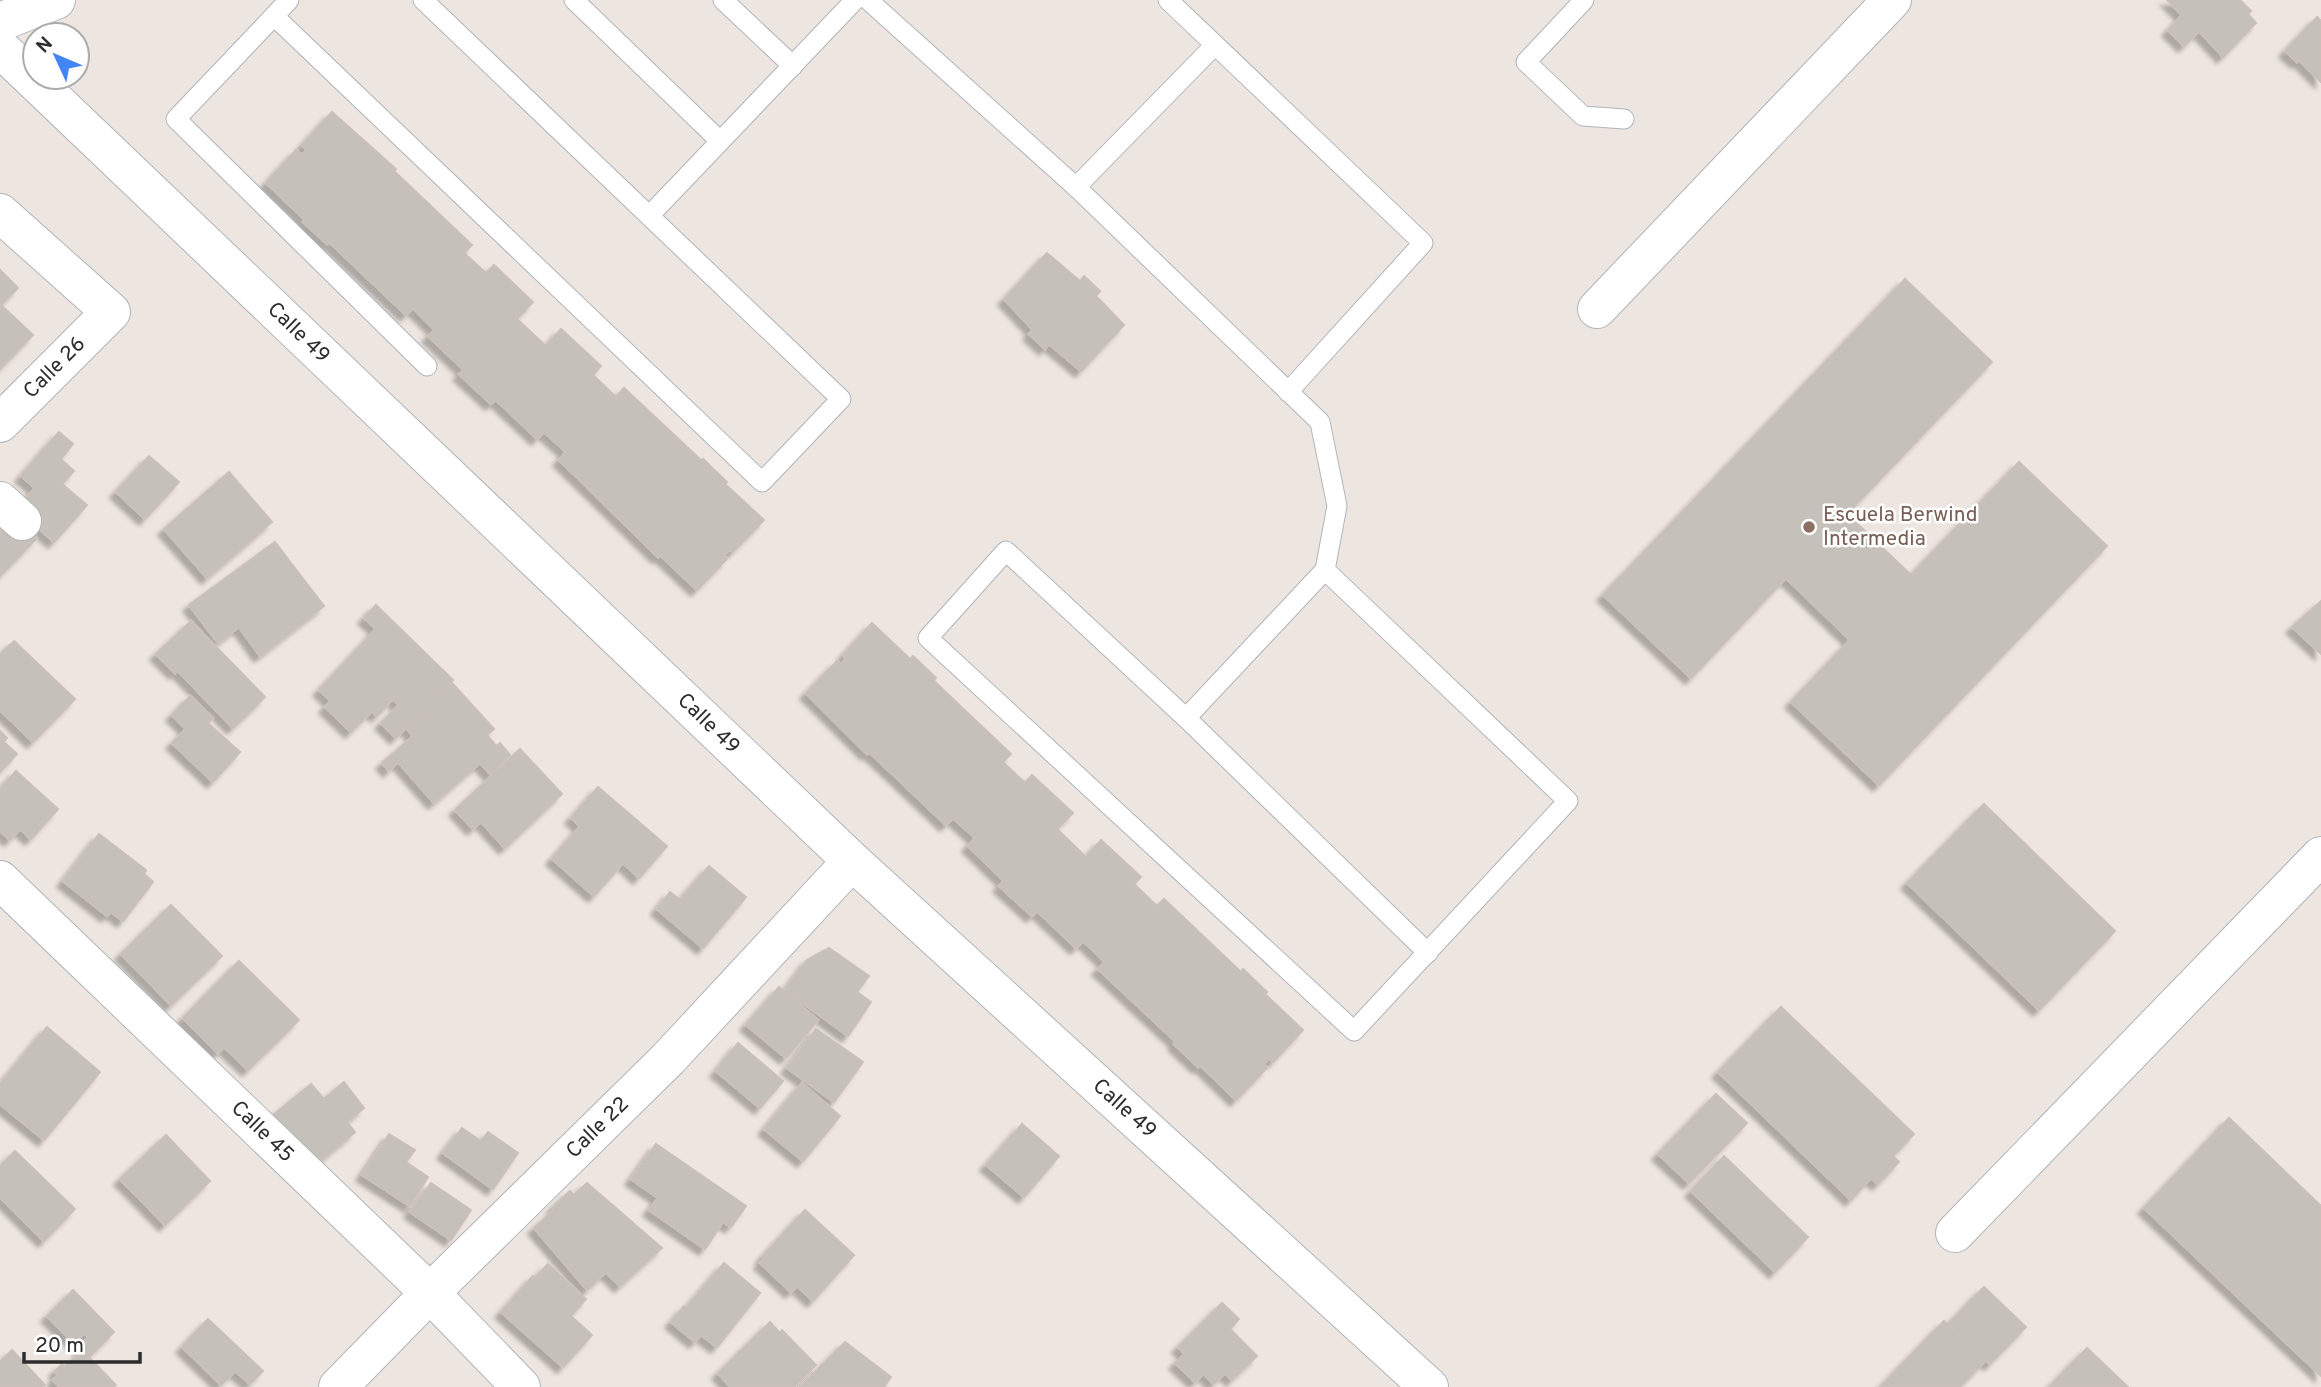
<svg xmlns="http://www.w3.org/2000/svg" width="2321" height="1387" font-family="Overpass,sans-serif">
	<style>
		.building { fill: #c6c0ba; stroke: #c9c0b8; stroke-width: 2; filter: url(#shadow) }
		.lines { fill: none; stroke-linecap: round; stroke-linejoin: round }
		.lane-casing { stroke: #afb4bc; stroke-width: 21 }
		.street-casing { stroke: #afb4bc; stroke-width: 40 }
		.lane { stroke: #fff; stroke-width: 19 }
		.street { stroke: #fff; stroke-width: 38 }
		.education-dot { fill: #8d6e63; stroke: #fff; stroke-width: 2.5 }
		.labels { text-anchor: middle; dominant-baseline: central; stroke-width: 5; stroke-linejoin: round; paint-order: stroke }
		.street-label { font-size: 21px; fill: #2c2c2c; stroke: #fff }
		.education-label { font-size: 21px; fill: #785e54; stroke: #fff; text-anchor: start }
	</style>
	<defs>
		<filter id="shadow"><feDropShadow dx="-6" dy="6" stdDeviation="2" flood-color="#0004"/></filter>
	</defs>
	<rect width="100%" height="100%" fill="#ede5df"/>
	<g class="building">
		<polygon points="2167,0 2240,0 2251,11 2248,14 2256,23 2223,57 2199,31 2184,46 2168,30 2182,15"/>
		<polygon points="2317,17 2321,21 2321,82 2299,60 2297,62 2285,51"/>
		<polygon points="332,112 396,169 394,171 472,245 464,253 486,273 494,265 533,302 517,319 546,346 561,329 601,366 593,375 616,397 624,388 702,461 703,459 727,482 725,484 764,520 733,552 730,549 724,555 727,559 697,590 660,555 658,557 559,460 566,452 544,432 537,439 496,400 491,404 459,374 464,370 428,336 435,330 413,308 406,315 329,242 327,244 303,222 305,220 266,183 296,150 302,155 307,150 302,145"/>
		<polygon points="1047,253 1080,281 1084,276 1100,291 1096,296 1124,325 1081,371 1049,344 1045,349 1029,334 1033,330 1004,299"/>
		<polygon points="0,270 18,288 1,305 33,335 0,369"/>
		<polygon points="1905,279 1992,362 1847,514 1911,575 2019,462 2107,546 1879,785 1791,702 1850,640 1786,578 1691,678 1603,595"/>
		<polygon points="59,432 73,444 61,459 74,471 62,484 87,505 54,542 17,509 35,488 21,476"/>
		<polygon points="149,456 179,482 145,519 116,492"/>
		<polygon points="229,472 272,522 207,578 164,529"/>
		<polygon points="0,502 37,538 0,576"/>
		<polygon points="275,542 324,606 260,656 239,627 218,643 189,605"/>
		<polygon points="2321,601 2321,654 2292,627"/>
		<polygon points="376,605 453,680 396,738 381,723 399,705 393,699 377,716 372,711 351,732 325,707 331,701 319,690 376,629 364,618"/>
		<polygon points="191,621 265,697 233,728 177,670 175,673 156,654"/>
		<polygon points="872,623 910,659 913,656 936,678 934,681 1011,754 1003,762 1025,783 1032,775 1073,813 1057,829 1086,857 1101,840 1141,877 1134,884 1157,906 1164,899 1241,972 1243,969 1267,992 1265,994 1303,1030 1273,1062 1269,1058 1263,1064 1267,1068 1236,1100 1200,1065 1198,1067 1174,1044 1176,1042 1098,969 1105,962 1083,941 1076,948 1037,911 1032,916 999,886 1004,881 968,846 975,838 953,818 946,825 869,752 867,754 806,693 837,661 841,665 846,658 843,655"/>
		<polygon points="14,641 75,699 33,742 0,710 0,654"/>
		<polygon points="452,683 494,729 487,735 496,746 500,743 510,755 490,774 480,763 434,803 398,762 389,771 382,763 413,736 407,729"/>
		<polygon points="190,696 213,718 208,723 240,752 213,782 172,743 186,729 172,715"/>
		<polygon points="0,731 7,738 4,742 17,754 0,772"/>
		<polygon points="520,749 562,794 505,848 481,822 473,829 455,810"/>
		<polygon points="16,771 58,809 31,839 20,829 10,840 0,831 0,789"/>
		<polygon points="598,787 667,846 639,878 623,863 594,896 552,859 580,826 571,818"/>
		<polygon points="1984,804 2115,931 2039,1010 1907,883"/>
		<polygon points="99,834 146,870 144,874 153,882 123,921 111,912 107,916 63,881"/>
		<polygon points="709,866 746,897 703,948 657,909 670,892 680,900"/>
		<polygon points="171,905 222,956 171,1005 121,954"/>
		<polygon points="829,948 869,976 857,992 871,1002 848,1036 785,990 807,960"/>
		<polygon points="239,961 299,1020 248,1070 224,1047 218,1053 183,1018"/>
		<polygon points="779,987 818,1020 786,1058 746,1025"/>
		<polygon points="1781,1007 1914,1134 1893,1156 1899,1162 1878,1184 1871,1178 1851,1200 1718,1072"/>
		<polygon points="47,1027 100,1072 44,1140 0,1104 0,1084"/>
		<polygon points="816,1029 863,1062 834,1102 787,1068"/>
		<polygon points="738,1043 783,1081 760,1108 716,1071"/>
		<polygon points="344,1082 364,1108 347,1122 355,1132 306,1173 264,1123 311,1084 324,1099"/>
		<polygon points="802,1083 840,1116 803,1161 764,1129"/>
		<polygon points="1716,1094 1747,1123 1689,1183 1658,1154"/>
		<polygon points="2229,1118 2321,1206 2321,1376 2144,1208"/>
		<polygon points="1022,1124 1059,1156 1024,1197 986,1165"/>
		<polygon points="462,1128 481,1141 488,1132 518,1153 493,1189 443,1153"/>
		<polygon points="389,1134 415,1150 406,1162 428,1177 410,1206 362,1175"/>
		<polygon points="166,1135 210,1181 165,1225 120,1179"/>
		<polygon points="656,1144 746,1206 731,1227 723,1222 705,1249 649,1210 658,1198 631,1179"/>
		<polygon points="15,1151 75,1209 44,1241 0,1197 0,1166"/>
		<polygon points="1724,1156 1808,1237 1775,1272 1691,1191"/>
		<polygon points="431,1183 471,1210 451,1240 410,1212"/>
		<polygon points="587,1183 662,1248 620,1286 606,1272 587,1290 534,1228 555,1209 553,1207 570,1191 574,1195"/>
		<polygon points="805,1210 854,1255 813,1301 797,1286 791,1292 760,1263 764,1258 762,1257"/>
		<polygon points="724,1263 760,1293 717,1347 701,1335 695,1342 671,1322 684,1306 686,1308"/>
		<polygon points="548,1264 586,1299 571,1316 592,1335 563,1367 501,1312 533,1276 535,1278"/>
		<polygon points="1984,1287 2026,1327 1990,1364 1948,1324"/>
		<polygon points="73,1290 114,1332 89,1357 79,1350 86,1344 84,1342 88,1337 84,1333 74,1343 47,1316"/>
		<polygon points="1222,1303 1239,1319 1230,1329 1257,1356 1232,1380 1225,1373 1214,1384 1204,1374 1195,1382 1175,1363 1185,1354 1178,1347"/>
		<polygon points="208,1319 263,1371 250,1384 235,1371 221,1385 182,1347"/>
		<polygon points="1944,1321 1986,1360 1960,1387 1880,1387"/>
		<polygon points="770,1322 780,1333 782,1330 816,1365 794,1387 730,1387 718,1373"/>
		<polygon points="845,1342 891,1377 884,1387 800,1387"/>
		<polygon points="2087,1348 2128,1387 2049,1387"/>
		<polygon points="12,1350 45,1385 42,1387 0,1387 0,1362"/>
		<polygon points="83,1351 116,1385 113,1387 59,1387 53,1380 58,1375 55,1371 62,1364 64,1367"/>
	</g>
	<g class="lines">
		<g class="lane-casing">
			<g id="lane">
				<polyline points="289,0 274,16 762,482 841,399 423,0"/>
				<polyline points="574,0 720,141"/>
				<polyline points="723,0 793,66"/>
				<polyline points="868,0 1076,187 1320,422 1337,506 1325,570"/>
				<polyline points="1168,0 1423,243 1288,392"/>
				<polyline points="1584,0 1526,62 1583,116 1624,119"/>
				<polyline points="274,16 176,119 427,366"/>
				<polyline points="1076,187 1215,45"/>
				<polyline points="649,216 855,0"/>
				<polygon points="1006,551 1186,718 1325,570 1568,801 1354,1031 928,638"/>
				<polyline points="1186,718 1428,953"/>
			</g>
		</g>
		<g class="street-casing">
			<g id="street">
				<polyline points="0,22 56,0"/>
				<polyline points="0,48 852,861 1429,1387"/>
				<polyline points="0,213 111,312 0,423"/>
				<polyline points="1597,309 1892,0"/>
				<polyline points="0,501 22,521"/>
				<polyline points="0,880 430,1293 521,1387"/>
				<polyline points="1955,1233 2321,856"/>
				<polyline points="338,1387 430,1293 668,1059 852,861"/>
			</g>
		</g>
		<use href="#lane" class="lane"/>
		<use href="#street" class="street"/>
	</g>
	<circle class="education-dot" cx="1809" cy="527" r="7"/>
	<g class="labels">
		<g class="street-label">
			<text transform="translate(298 333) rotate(44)">Calle 49</text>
			<text transform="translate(55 368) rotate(-45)">Calle 26</text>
			<text transform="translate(708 724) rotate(44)">Calle 49</text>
			<text transform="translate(1124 1109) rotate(42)">Calle 49</text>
			<text transform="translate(598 1128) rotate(-44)">Calle 22</text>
			<text transform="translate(262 1132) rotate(44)">Calle 45</text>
		</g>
		<g class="education-label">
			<text x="1823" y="515">Escuela Berwind<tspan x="1823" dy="24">Intermedia</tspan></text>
		</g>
	</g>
	<g transform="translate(56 56) rotate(314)"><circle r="33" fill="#ffffff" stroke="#ababab" stroke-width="2"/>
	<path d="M0-5L12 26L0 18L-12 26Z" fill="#4485f6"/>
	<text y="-10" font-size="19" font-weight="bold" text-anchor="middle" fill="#2c2c2c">N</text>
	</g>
	<path d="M24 1352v10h116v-10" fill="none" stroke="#2c2c2c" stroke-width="3.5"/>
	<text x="35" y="1352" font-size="21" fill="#2c2c2c" stroke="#ffffff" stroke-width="5" paint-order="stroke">20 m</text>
</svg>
